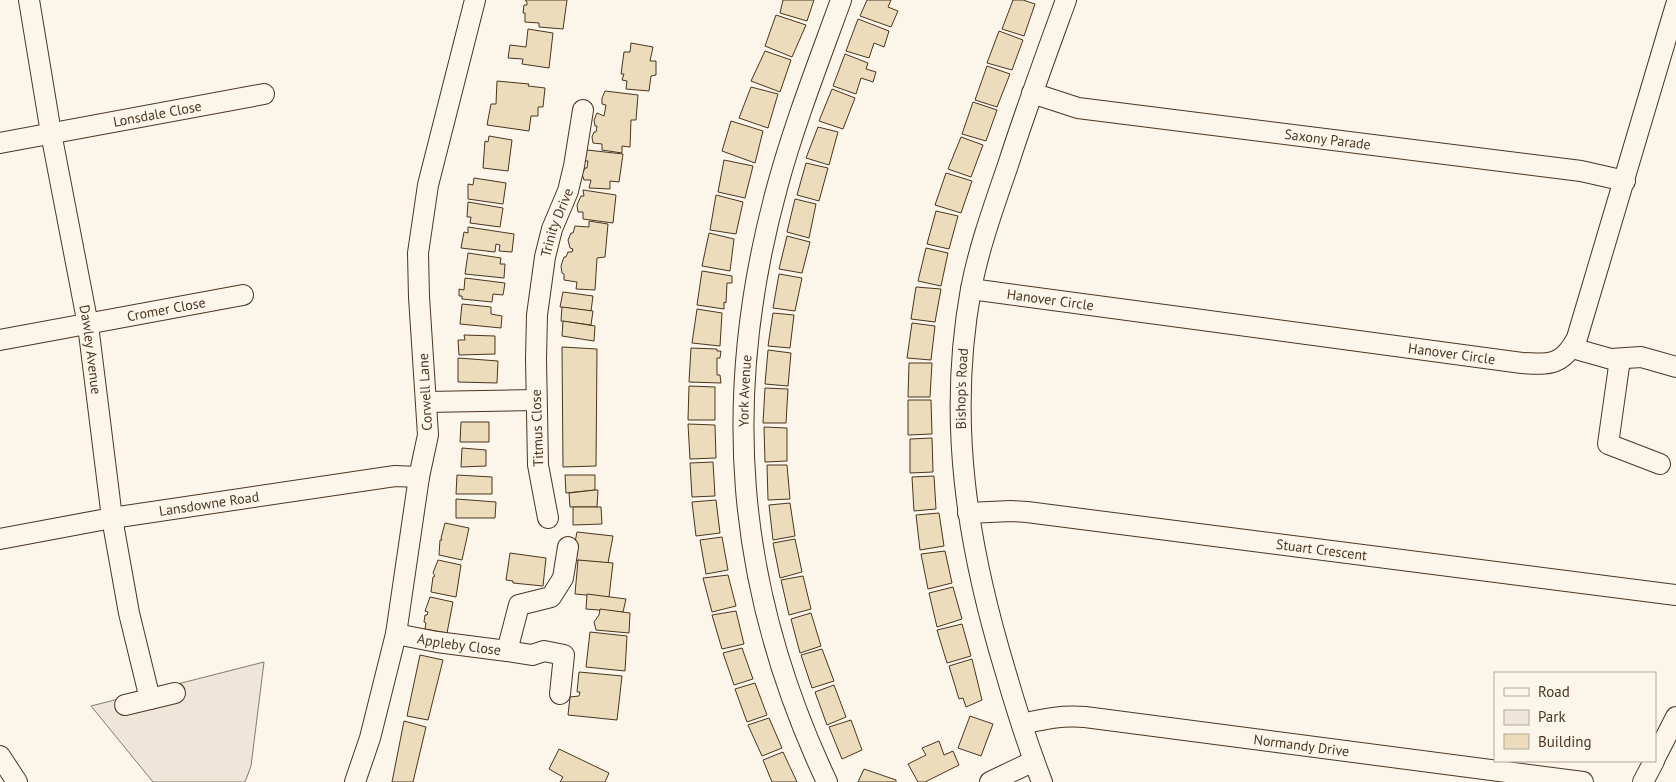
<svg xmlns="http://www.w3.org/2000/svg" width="1676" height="782" font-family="'PT Sans',sans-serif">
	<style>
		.green { fill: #ede6d9; stroke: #887966 }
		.building { fill: #ecdcbc; stroke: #4a3520 }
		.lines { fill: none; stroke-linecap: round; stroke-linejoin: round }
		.minor-casing { stroke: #4a3520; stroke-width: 22 }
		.minor { stroke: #fbf6e9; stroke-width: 20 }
		.labels { text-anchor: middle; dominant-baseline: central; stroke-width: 4; stroke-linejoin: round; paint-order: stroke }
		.street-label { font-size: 14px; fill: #4a3520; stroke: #fbf6e9 }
	</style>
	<rect width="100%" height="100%" fill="#fbf6e9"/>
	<polygon class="green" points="264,662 251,766 245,782 153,782 91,706"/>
	<g class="building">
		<polygon points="525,0 567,0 563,29 539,27 539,23 525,22 525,13 523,13 524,5 527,5 527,2"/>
		<polygon points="783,0 814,0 807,21 780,13"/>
		<polygon points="867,0 891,0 888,7 898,11 891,27 860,16"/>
		<polygon points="1013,0 1023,0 1035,4 1024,36 1002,29"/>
		<polygon points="776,15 806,25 792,57 765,46"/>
		<polygon points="858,19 889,31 884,47 874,43 869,58 846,51"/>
		<polygon points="528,29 553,33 549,68 522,64 523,59 508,58 510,45 526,47"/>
		<polygon points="999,31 1023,40 1012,70 987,63"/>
		<polygon points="631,43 653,47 650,61 656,61 656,75 651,76 649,91 626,89 627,81 622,80 624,74 621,74 624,52 630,52"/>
		<polygon points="765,51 791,60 780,92 751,81"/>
		<polygon points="845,54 868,63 866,69 876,72 873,82 861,78 856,94 833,86"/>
		<polygon points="987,66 1010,74 997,107 975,100"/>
		<polygon points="497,81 529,84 528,86 545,88 543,107 538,107 538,116 531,116 529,131 487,125 491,104 496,104"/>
		<polygon points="751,87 778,94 768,128 739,118"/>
		<polygon points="832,89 855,98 843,129 819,121"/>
		<polygon points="605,91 638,95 636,120 631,120 630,147 622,146 622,153 602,150 602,144 593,143 592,137 594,132 596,132 597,126 595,126 594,120 597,113 604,116 606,105 602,104 602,98"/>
		<polygon points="973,102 997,110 986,141 962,134"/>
		<polygon points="731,121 763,131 755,163 722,151"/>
		<polygon points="818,127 838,132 829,165 806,158"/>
		<polygon points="489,136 512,140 508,171 483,168 485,141 488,142"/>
		<polygon points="961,137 983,145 971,177 948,169"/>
		<polygon points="587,150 623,154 619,182 610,181 610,189 589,188 591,180 584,180 582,174 585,168 587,168 588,161 585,161 584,155"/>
		<polygon points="724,160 753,166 745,198 718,192"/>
		<polygon points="806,163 828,168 819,201 797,195"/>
		<polygon points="946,173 972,181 961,213 935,205"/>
		<polygon points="474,178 506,183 503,204 468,199 468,184 473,185"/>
		<polygon points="583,190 616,195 613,223 583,219 583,212 578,212 577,205 581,196 584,196"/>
		<polygon points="716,195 743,202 736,234 710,230"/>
		<polygon points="795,199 816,204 809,238 787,232"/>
		<polygon points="468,202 503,208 500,227 470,223 471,217 467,217"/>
		<polygon points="936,211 958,216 949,249 927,244"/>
		<polygon points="589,221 608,224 605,257 597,258 595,290 576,289 577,282 564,280 564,274 562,273 561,266 564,257 566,257 568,252 572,252 573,249 570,248 568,240 571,233 573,233 575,226 589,227"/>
		<polygon points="468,227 514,234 512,252 499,251 500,245 496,244 495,252 461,248 464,232 468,233"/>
		<polygon points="709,233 734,239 730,271 702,266"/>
		<polygon points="787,236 810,242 802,273 779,269"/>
		<polygon points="926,248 948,253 941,286 918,281"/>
		<polygon points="468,253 501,258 500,264 505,264 504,278 465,274"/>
		<polygon points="702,271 732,276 732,283 727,283 726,303 724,302 724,309 697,305"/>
		<polygon points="779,274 802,278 795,311 773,308"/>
		<polygon points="465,278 505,283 503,295 493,294 492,302 462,299 462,296 459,296 459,289 464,290"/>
		<polygon points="916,287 941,289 935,322 911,319"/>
		<polygon points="563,292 593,296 591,311 560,307"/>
		<polygon points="462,304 491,307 491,314 502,316 501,328 460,324"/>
		<polygon points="562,307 593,311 591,325 561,321"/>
		<polygon points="697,309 722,313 720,346 692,343"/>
		<polygon points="773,313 794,315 790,348 768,346"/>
		<polygon points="563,321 595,326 594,341 562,336"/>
		<polygon points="912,323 935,326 931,360 907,358"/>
		<polygon points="464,335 495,336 495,354 459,355 458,340 465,340"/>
		<polygon points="562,347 597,349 596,466 563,467"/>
		<polygon points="691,348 717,349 717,351 721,351 720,358 717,358 717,375 720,375 721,383 689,382"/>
		<polygon points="768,350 791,353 788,386 765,384"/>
		<polygon points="458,358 498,361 497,383 458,382"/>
		<polygon points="909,363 932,363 930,397 908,397"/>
		<polygon points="689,386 715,387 715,420 688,420"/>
		<polygon points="765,388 788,389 786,423 763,423"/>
		<polygon points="908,400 931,400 932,434 908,435"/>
		<polygon points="461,422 489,422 489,442 460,442"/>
		<polygon points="688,424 715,425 716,458 690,459"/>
		<polygon points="764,427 787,428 787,461 765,462"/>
		<polygon points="932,438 933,472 910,473 910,439"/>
		<polygon points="462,448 486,450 486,466 461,467"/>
		<polygon points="713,462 715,496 692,497 690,463"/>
		<polygon points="767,465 787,465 790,499 768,500"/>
		<polygon points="457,475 492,477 492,494 456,494"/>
		<polygon points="565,475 595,475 595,490 566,493"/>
		<polygon points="934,476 936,509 914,511 912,477"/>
		<polygon points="595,490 598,490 597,507 570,507 569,493"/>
		<polygon points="456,499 496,502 495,518 456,518"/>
		<polygon points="716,500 720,533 696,536 692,502"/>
		<polygon points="790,503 795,536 773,540 769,505"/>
		<polygon points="573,507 601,507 602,524 573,525"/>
		<polygon points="939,513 944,546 920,550 916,515"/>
		<polygon points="445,523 469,528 462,560 439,555 440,540 442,540 441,538"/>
		<polygon points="577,532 613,536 608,563 575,560 574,547"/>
		<polygon points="722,537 728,570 706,574 700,540"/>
		<polygon points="795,539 802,572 780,578 773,543"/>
		<polygon points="945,551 952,583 928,589 921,554"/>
		<polygon points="510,553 546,558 543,586 513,583 513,581 506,580"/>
		<polygon points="438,560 461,565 456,597 431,592 433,577 435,576 433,573"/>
		<polygon points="578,560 613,563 609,597 575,594"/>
		<polygon points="728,575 736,606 712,612 703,578"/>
		<polygon points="803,576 811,609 789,615 781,580"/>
		<polygon points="953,587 962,619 937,627 929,593"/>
		<polygon points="587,594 626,599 623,612 586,609"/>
		<polygon points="430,597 453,602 447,633 425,629 426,623 424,622 425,615 427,615 428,612 425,611"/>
		<polygon points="600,609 630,613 629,633 596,630 594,622 599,615"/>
		<polygon points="736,611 744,644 722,649 712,615"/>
		<polygon points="811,613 821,646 800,653 791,619"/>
		<polygon points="962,624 971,656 947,663 937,630"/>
		<polygon points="590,632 627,636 625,671 586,667"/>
		<polygon points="742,648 753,679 734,685 723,653"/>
		<polygon points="822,649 834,681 812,688 801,655"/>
		<polygon points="420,655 443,660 428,720 407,716"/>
		<polygon points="972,659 982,700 966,707 963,698 959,699 949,666"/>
		<polygon points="579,672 622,676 617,720 568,715 570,697 579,696 580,692 577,692"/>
		<polygon points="755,683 767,715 747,722 735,689"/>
		<polygon points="834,685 846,717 827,725 815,692"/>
		<polygon points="970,716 993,724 981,756 958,748"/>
		<polygon points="769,718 782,748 762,756 748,725"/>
		<polygon points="851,720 862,750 842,759 829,727"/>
		<polygon points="404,721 426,727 413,782 392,782"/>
		<polygon points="939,741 944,755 953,751 959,765 925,782 918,782 908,764 926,755 922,748"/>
		<polygon points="559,749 609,773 605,782 560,782 563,777 549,769"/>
		<polygon points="783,752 797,782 772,782 763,760"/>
		<polygon points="864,769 896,780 896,782 858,782"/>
	</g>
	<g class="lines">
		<g class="minor-casing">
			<g id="minor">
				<path id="s1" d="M29,0L51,133L88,325L112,518L129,613L150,699"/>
				<path id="s2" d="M1032,93L1078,108L1581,171L1625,181"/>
				<path id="s3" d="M0,143L264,94"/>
				<path id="s4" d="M971,289L1522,363C1550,365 1563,365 1577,338L1676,5"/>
				<path id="s5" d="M0,340L243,295"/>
				<polyline points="1572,348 1611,359 1641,357 1676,367"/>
				<polyline points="1620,359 1608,444 1660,464"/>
				<polyline points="426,402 536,400"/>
				<path id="s6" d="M968,513L1011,511L1027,512L1676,595"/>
				<path id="s7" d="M548,518L538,465L536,359L537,315L545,257L552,229L568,191L574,166L583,110"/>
				<path id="s8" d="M0,539L112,518L395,476L419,477"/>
				<path id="s9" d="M396,634L437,642L507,651L519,605L551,597L563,578L568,547"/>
				<polyline points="507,651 532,655 544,651 564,655 560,694"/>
				<polyline points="125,705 175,693"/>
				<path id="s10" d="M1022,724C1044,719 1062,715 1085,717L1583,782"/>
				<polyline points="0,756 17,782"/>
				<polyline points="1655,758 1676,717"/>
				<polyline points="355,782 370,738 396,634 419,477 428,435 419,297 418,253 428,185 475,0"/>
				<path id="s11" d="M827,782C734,585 720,394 778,184C795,122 819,61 841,0"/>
				<polyline points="990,782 1034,761"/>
				<path id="s12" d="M1042,782C1028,746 1016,708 1005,670C967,544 947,421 971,289C979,247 994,206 1008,165C1026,109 1046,55 1066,0"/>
				<polyline points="1643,782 1654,761"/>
			</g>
		</g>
		<use href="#minor" class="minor"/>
	</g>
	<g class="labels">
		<g class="street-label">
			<text stroke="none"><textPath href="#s3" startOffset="160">Lonsdale Close</textPath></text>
			<text stroke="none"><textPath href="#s2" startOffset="300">Saxony Parade</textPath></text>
			<text stroke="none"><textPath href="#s7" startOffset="299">Trinity Drive</textPath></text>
			<text stroke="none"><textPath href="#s4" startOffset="80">Hanover Circle</textPath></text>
			<text stroke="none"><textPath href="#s5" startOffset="169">Cromer Close</textPath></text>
			<text stroke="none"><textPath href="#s1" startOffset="355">Dawley Avenue</textPath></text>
			<text stroke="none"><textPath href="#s4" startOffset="485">Hanover Circle</textPath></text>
			<text stroke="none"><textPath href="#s12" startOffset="404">Bishop's Road</textPath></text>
			<text stroke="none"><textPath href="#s11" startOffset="404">York Avenue</textPath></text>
			<text transform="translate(425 392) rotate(-93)">Corwell Lane</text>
			<text transform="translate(537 428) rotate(-92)">Titmus Close</text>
			<text stroke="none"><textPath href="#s8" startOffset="212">Lansdowne Road</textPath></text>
			<text stroke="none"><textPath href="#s6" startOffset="356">Stuart Crescent</textPath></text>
			<text stroke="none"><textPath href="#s9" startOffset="64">Appleby Close</textPath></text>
			<text stroke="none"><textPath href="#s10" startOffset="282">Normandy Drive</textPath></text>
		</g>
	</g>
	<rect x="1494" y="672" width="162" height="90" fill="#fbf6e9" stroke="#b4a999"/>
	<rect x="1504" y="688" width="25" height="8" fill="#fbf6e9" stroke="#b4a999"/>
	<text x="1538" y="697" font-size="15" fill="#4a3520">Road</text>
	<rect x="1504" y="710" width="25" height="15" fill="#ede6d9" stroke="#b4a999"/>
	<text x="1538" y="722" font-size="15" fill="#4a3520">Park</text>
	<rect x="1504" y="734" width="25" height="15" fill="#ecdcbc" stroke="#b4a999"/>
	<text x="1538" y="747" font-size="15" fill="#4a3520">Building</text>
</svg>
